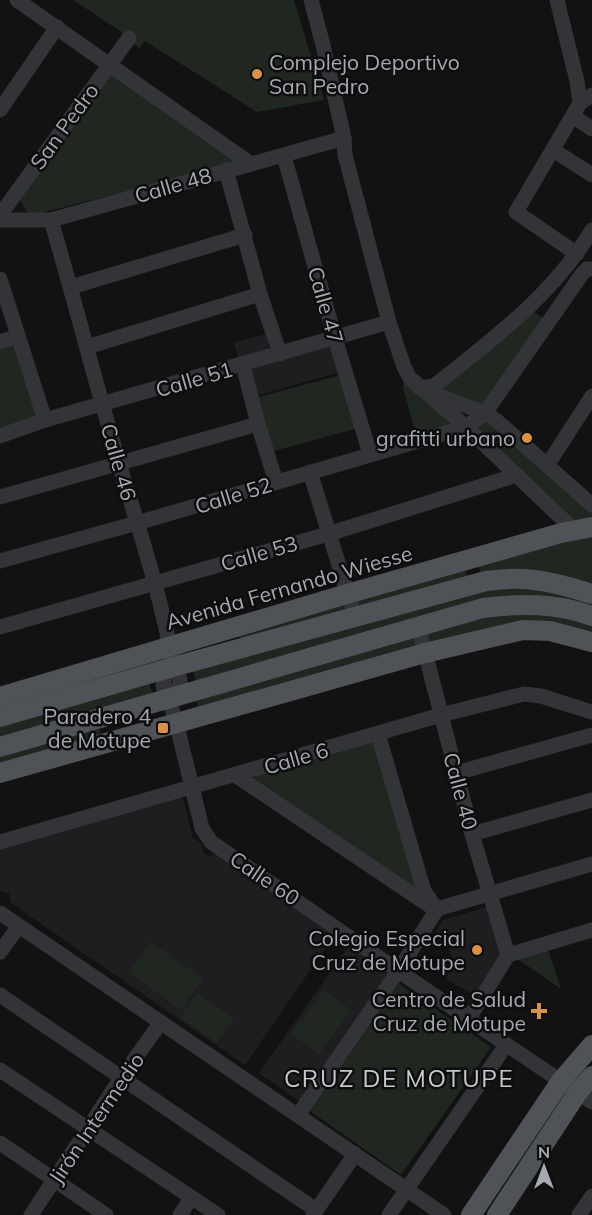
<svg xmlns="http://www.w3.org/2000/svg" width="592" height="1215" font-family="Mulish,sans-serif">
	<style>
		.built { fill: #1e1e20 }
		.green { fill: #202720 }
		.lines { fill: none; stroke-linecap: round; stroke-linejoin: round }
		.minor { stroke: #333437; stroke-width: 15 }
		.major { stroke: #4f5256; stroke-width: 20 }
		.poi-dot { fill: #d99243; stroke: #0d0d0e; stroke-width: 2 }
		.labels { text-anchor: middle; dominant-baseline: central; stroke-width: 5; stroke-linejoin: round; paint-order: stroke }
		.poi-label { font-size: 21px; fill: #a5aab2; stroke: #0d0d0e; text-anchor: end }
		.street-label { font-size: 21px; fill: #a5aab2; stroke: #0d0d0e }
		.quarter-label { font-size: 24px; letter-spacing: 1.5px; fill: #c5c9ce; stroke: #0d0d0e }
	</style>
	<rect width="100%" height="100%" fill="#121213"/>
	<g class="built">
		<polygon points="266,334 269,350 238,358 234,342"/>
		<polygon points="332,344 341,372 255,396 247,368"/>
		<polygon points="182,795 193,838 202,844 203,852 208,857 219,853 335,934 245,1065 11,903 9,893 0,891 0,848"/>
		<polygon points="490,906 506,954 477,997 445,978 454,965 449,947 433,936 443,920"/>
		<polygon points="349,946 389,972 299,1101 259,1073"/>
	</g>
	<g class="green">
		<polygon points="73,0 294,0 324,100 257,112 145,41 139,48 120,31"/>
		<polygon points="110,70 241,162 29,216 20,200"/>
		<polygon points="533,312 543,318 484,409 433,390"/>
		<polygon points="13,341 40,418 0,430 0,345"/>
		<polygon points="341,375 358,428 270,452 255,398"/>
		<polygon points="403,380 463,425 417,439 403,387"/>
		<polygon points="485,416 592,508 592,525 576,528 472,426"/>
		<polygon points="592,530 592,591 481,574 477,563"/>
		<polygon points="464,567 469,579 357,610 354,599"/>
		<polygon points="506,582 592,597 592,610 536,598 196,684 193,668"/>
		<polygon points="342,602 346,614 241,642 238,632"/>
		<polygon points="525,610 592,622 592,635 431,643 427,631 471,618"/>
		<polygon points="414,635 417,647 199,709 196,697"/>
		<polygon points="148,680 154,699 0,742 0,722"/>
		<polygon points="98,727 103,737 0,767 0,753"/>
		<polygon points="375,740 415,885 406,891 252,786 256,774"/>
		<polygon points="150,942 203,978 181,1010 129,973"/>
		<polygon points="548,950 561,989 516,958"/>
		<polygon points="399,984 491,1047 401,1175 310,1111"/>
		<polygon points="324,990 351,1010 319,1054 291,1034"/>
		<polygon points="197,993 234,1018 217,1043 180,1018"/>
	</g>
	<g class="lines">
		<g class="minor">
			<polyline points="17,0 251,164"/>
			<polyline points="311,0 323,45 344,138 345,155 389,322 404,367 410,378 466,427 574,530"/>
			<polyline points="557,0 577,81 580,103 592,95"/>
			<polyline points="0,110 57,27"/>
			<polyline points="573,116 592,129"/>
			<polyline points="553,150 592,175"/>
			<polyline points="284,156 335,338 370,454"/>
			<polyline points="226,170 260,294 280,354"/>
			<polyline points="0,215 129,38"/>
			<polyline points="0,220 51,220 344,138"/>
			<path d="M51,220C78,312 101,405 129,496C146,551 163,607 173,663C174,670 179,674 180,680C180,688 175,693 169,699"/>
			<polyline points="577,254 516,212 580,103"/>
			<polyline points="0,279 45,420"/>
			<polyline points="71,287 245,235"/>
			<polyline points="0,342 18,336"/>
			<polyline points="87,347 260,294"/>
			<polyline points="243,365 258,424 276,482"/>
			<path d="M420,388L434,386C493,339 553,295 592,230"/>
			<polyline points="434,394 485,413 496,420 592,505"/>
			<polyline points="0,436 45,420 389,322"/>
			<polyline points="548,464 592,396"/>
			<polyline points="310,472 355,617"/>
			<polyline points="0,497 258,424"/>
			<polyline points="0,561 137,523 466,427 485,413 582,274 587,269 592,269"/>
			<polyline points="418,625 472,834 508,955"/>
			<polyline points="0,627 328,534 517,475"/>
			<path d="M173,667L165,673L163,686L169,699L176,722L202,828L211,842C338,929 464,1017 592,1102"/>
			<polyline points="378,734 424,891 435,907"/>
			<polyline points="456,773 592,735"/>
			<polyline points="235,775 436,910"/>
			<polyline points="472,834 592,800"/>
			<polyline points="0,842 441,715 524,694 541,696 592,712"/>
			<polyline points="0,913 444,1215"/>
			<polyline points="0,952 19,926"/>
			<polyline points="0,995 316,1210"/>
			<polyline points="468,1020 508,955 592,930"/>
			<polyline points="0,1070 218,1215"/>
			<polyline points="298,1115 399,970 437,909 592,864"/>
			<polyline points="0,1143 106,1215"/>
			<polyline points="31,1215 121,1078 161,1022"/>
			<polyline points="180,1215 191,1198"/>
			<polyline points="313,1215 355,1154"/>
			<polyline points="389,1215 506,1045"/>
			<polyline points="579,1215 592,1196"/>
		</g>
		<g class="major">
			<polyline points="0,697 347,594 561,533 592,527"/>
			<path d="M0,717L173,667L486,581C526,575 554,582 592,594"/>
			<path d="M0,747L483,608C521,603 556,603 592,616"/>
			<polyline points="0,773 425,653 523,630 550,631 592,642"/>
			<polyline points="471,1215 561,1081 592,1045"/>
			<polyline points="497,1215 578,1092 592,1076"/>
		</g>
	</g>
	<g class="poi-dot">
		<circle cx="257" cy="74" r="6"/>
		<circle cx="527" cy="438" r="6"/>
		<rect x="157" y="722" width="12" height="12" rx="3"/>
		<circle cx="477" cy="950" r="6"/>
		<path d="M536 1002h6v6h6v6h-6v6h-6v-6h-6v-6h6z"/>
	</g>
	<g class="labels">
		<g class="poi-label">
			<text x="269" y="62" text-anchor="start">Complejo Deportivo<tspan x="269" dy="24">San Pedro</tspan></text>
			<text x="515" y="438">grafitti urbano</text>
			<text x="151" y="716">Paradero 4<tspan x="151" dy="24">de Motupe</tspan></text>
			<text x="465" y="938">Colegio Especial<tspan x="465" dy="24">Cruz de Motupe</tspan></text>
			<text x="526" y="999">Centro de Salud<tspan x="526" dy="24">Cruz de Motupe</tspan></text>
		</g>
		<g class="street-label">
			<text transform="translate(64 126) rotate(-54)">San Pedro</text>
			<text transform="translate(173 185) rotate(-16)">Calle 48</text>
			<text transform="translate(326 305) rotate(74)">Calle 47</text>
			<text transform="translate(194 379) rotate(-16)">Calle 51</text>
			<text transform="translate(119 462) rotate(74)">Calle 46</text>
			<text transform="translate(233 495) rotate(-17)">Calle 52</text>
			<text transform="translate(259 553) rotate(-16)">Calle 53</text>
			<text transform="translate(289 587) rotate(-16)">Avenida Fernando Wiesse</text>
			<text transform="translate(296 758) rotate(-16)">Calle 6</text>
			<text transform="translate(461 791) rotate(75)">Calle 40</text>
			<text transform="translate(265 878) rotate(34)">Calle 60</text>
			<text transform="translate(96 1118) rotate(-56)">Jirón Intermedio</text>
		</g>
		<g class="quarter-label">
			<text x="399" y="1078">CRUZ DE MOTUPE</text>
		</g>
	</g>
	<g transform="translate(544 1167)" stroke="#0d0d0e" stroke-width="4.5" paint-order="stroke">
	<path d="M0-4.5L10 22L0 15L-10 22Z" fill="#a5aab2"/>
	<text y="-9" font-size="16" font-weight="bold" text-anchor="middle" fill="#a5aab2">N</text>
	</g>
</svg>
